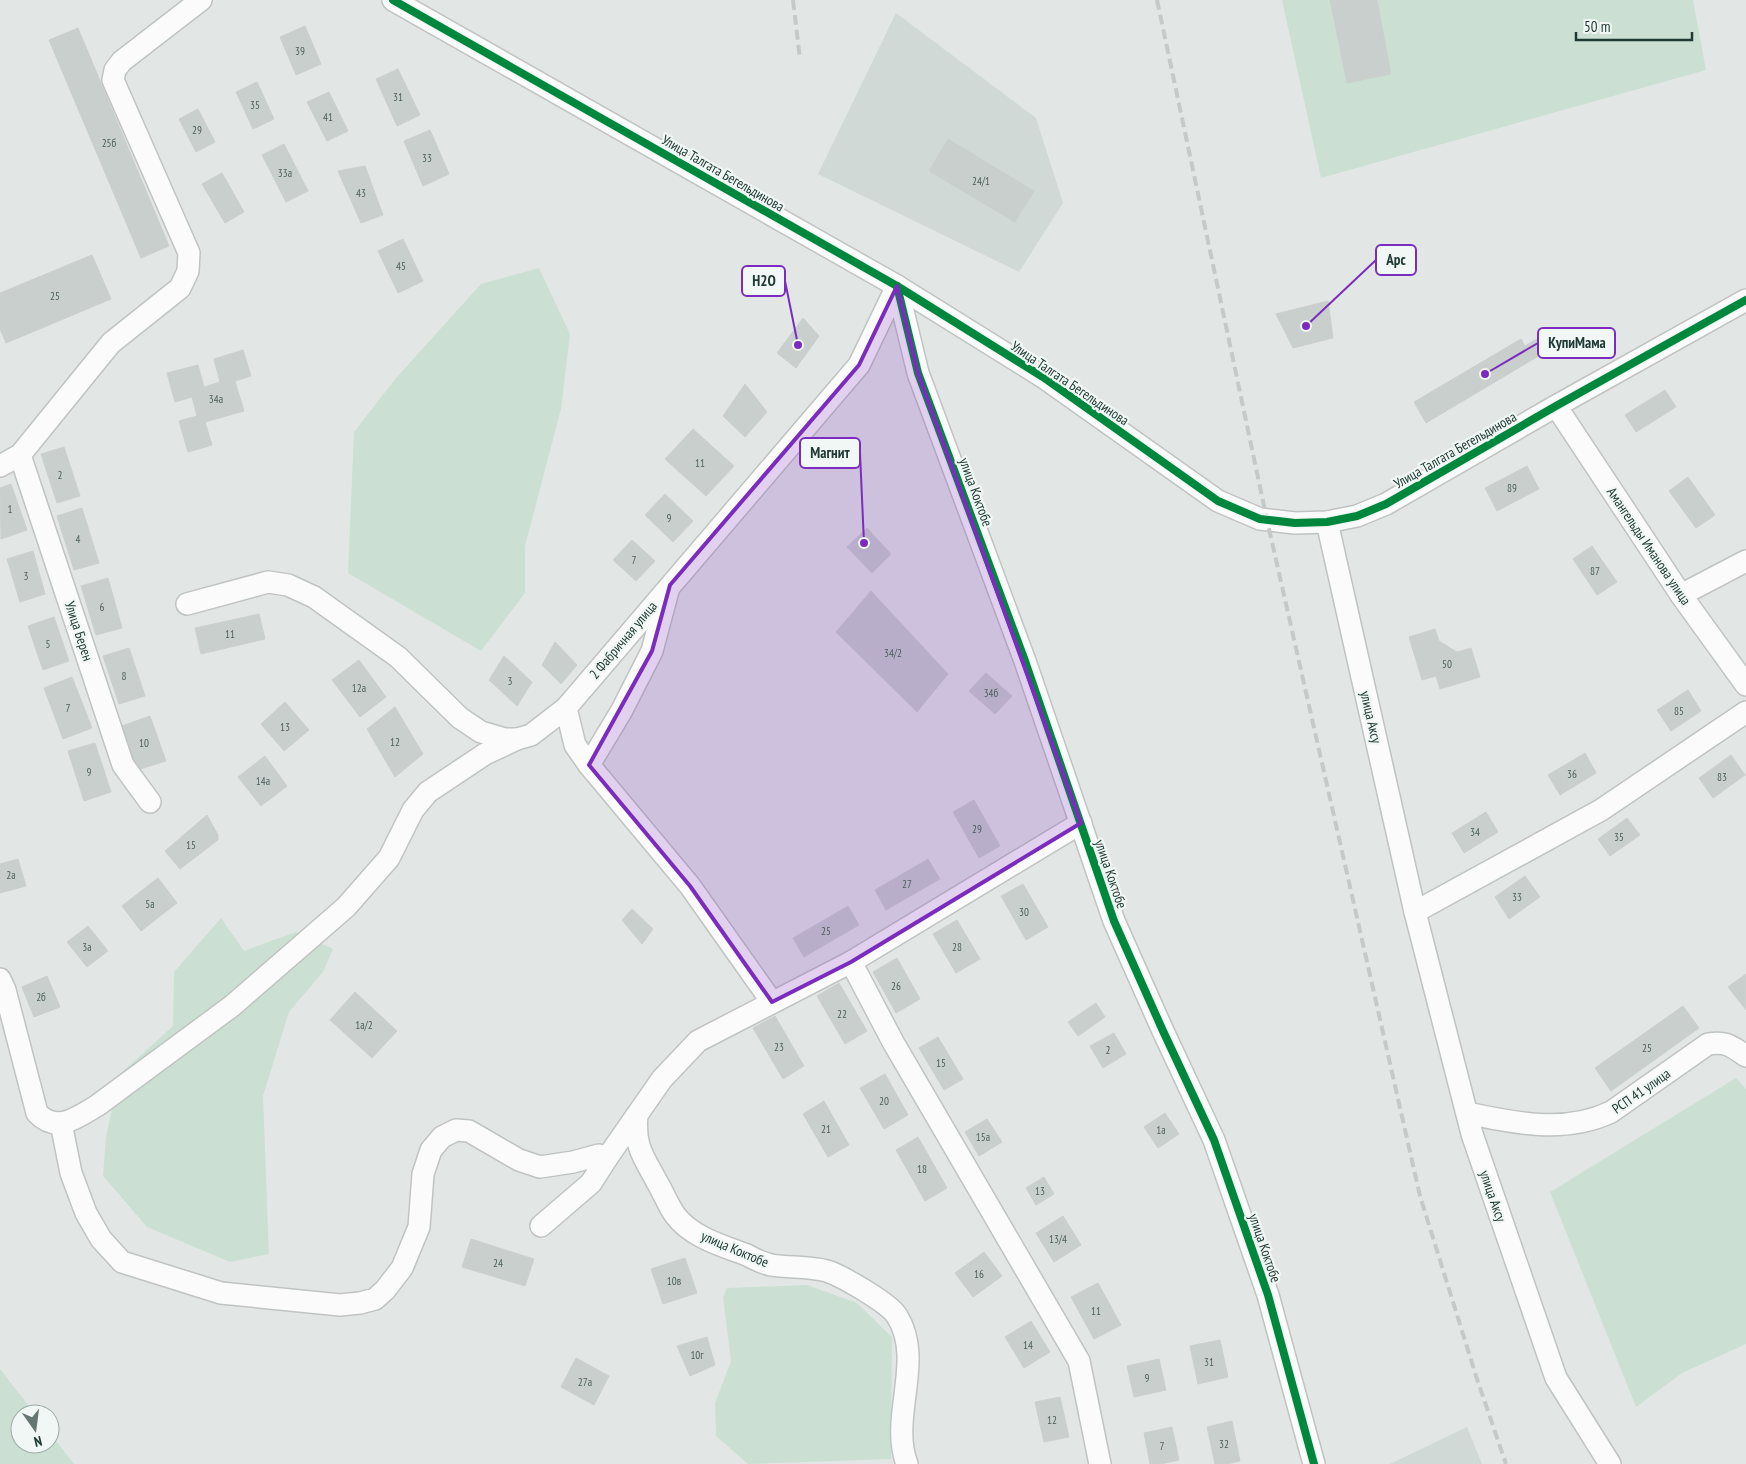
<svg xmlns="http://www.w3.org/2000/svg" width="1746" height="1464" font-family="'PT Sans Narrow',sans-serif">
	<style>
		.built { fill: #d0d9d5 }
		.green { fill: #cbe0d3 }
		.building { fill: #c9cfcd; stroke: #cbd0ce }
		.lines { fill: none; stroke-linecap: round; stroke-linejoin: round }
		.minor-casing { stroke: #bfc4c2; stroke-width: 24 }
		.minor { stroke: #fbfbfb; stroke-width: 21 }
		.rail { stroke: #c6c9c9; stroke-width: 4; stroke-dasharray: 10 5; stroke-linecap: butt }
		.cycleway-casing { stroke: #f0f7f4; stroke-width: 11 }
		.cycleway { stroke: #00873e; stroke-width: 8 }
		.marked { fill: #7b2cbf; fill-opacity: 0.2; stroke: #7b2cbf; stroke-width: 4; stroke-linejoin: round }
		.labels { text-anchor: middle; dominant-baseline: central; stroke-width: 4.5; stroke-linejoin: round; paint-order: stroke }
		.number-label { font-size: 11px; fill: #4c605c }
		.street-label { font-size: 14px; fill: #213a35; stroke: #f0f7f4 }
		.leader { fill: none; stroke: #7b2cbf; stroke-width: 2 }
		.callout-dot { fill: #7b2cbf; stroke: #f0f7f4; stroke-width: 2 }
		.callout { fill: #f0f7f4; stroke: #7b2cbf; stroke-width: 2 }
		.callout-label { font-size: 15px; text-anchor: middle; font-weight: bold; fill: #213a35 }
	</style>
	<rect width="100%" height="100%" fill="#e2e7e5"/>
	<g class="built">
		<polygon points="896,13 1036,118 1063,203 1019,272 818,174"/>
		<polygon points="1467,1427 1482,1464 1390,1464"/>
	</g>
	<g class="green">
		<polygon points="1282,0 1693,0 1706,70 1321,178"/>
		<polygon points="539,268 570,334 561,409 525,546 525,593 481,651 348,573 354,432 396,378 481,284"/>
		<polygon points="221,918 244,951 296,932 333,949 323,972 289,1012 263,1096 269,1254 230,1262 147,1227 103,1176 106,1137 119,1075 173,1026 174,972"/>
		<polygon points="1736,1078 1746,1089 1746,1344 1682,1373 1636,1407 1550,1192"/>
		<polygon points="807,1285 857,1303 892,1337 891,1459 748,1464 716,1436 715,1403 731,1361 723,1297 727,1288"/>
		<polygon points="0,1369 35,1414 20,1414 20,1444 50,1444 50,1433 74,1464 0,1464"/>
	</g>
	<g class="building">
		<polygon points="1330,0 1377,0 1391,74 1347,83"/>
		<polygon points="305,26 321,64 296,75 280,37"/>
		<polygon points="78,28 169,246 141,258 49,40"/>
		<polygon points="398,69 420,115 397,126 376,79"/>
		<polygon points="257,82 274,119 253,129 236,92"/>
		<polygon points="329,92 348,131 327,141 307,102"/>
		<polygon points="198,109 215,142 196,152 179,119"/>
		<polygon points="430,130 449,174 423,186 404,141"/>
		<polygon points="948,139 1034,191 1015,222 929,171"/>
		<polygon points="284,144 308,191 286,202 262,155"/>
		<polygon points="365,166 383,215 361,223 338,171"/>
		<polygon points="222,173 244,212 225,223 202,184"/>
		<polygon points="403,239 423,281 398,293 378,251"/>
		<polygon points="92,255 111,299 6,343 0,329 0,293"/>
		<polygon points="1328,301 1333,338 1293,348 1276,314"/>
		<polygon points="803,318 819,336 796,368 777,353"/>
		<polygon points="1554,329 1562,342 1426,423 1414,402 1521,339 1525,346"/>
		<polygon points="243,350 251,376 235,381 244,411 205,422 212,445 188,452 179,421 197,416 192,397 175,402 167,373 198,365 204,387 220,382 214,359"/>
		<polygon points="745,384 767,412 745,437 723,416"/>
		<polygon points="1665,390 1676,407 1636,432 1625,415"/>
		<polygon points="693,429 734,466 706,496 665,459"/>
		<polygon points="64,447 80,496 57,503 41,454"/>
		<polygon points="1527,466 1539,489 1497,511 1485,488"/>
		<polygon points="1688,477 1715,515 1696,528 1669,491"/>
		<polygon points="11,484 27,530 1,539 0,488"/>
		<polygon points="665,494 693,521 673,542 645,515"/>
		<polygon points="82,508 99,563 74,570 57,516"/>
		<polygon points="867,528 891,554 872,573 847,547"/>
		<polygon points="632,540 655,561 636,581 613,560"/>
		<polygon points="1592,546 1617,582 1597,595 1573,559"/>
		<polygon points="33,551 45,594 20,602 7,559"/>
		<polygon points="108,578 122,628 96,635 81,586"/>
		<polygon points="871,591 948,674 917,712 836,632"/>
		<polygon points="259,614 265,639 201,654 195,628"/>
		<polygon points="54,617 69,661 43,670 28,626"/>
		<polygon points="1435,629 1439,641 1457,652 1471,648 1480,677 1440,689 1436,676 1422,680 1409,637"/>
		<polygon points="555,642 577,665 561,684 542,665"/>
		<polygon points="129,648 145,696 119,704 103,656"/>
		<polygon points="504,656 532,682 517,706 489,680"/>
		<polygon points="359,660 386,697 360,717 332,680"/>
		<polygon points="986,673 1012,696 995,714 969,691"/>
		<polygon points="72,677 92,728 63,739 44,688"/>
		<polygon points="1688,690 1701,711 1671,731 1657,710"/>
		<polygon points="285,702 309,730 284,751 261,724"/>
		<polygon points="395,707 423,754 395,777 367,729"/>
		<polygon points="150,716 166,761 137,770 122,726"/>
		<polygon points="95,743 111,792 84,801 68,751"/>
		<polygon points="1585,753 1596,773 1560,795 1548,775"/>
		<polygon points="1731,755 1745,775 1713,798 1699,778"/>
		<polygon points="265,756 287,786 261,806 238,777"/>
		<polygon points="974,800 1000,846 979,858 953,812"/>
		<polygon points="1486,812 1498,832 1464,853 1452,833"/>
		<polygon points="207,815 218,835 218,840 180,869 165,851"/>
		<polygon points="1627,818 1640,835 1610,856 1598,839"/>
		<polygon points="18,859 26,886 0,893 0,864"/>
		<polygon points="928,859 940,879 886,910 875,890"/>
		<polygon points="1525,876 1540,897 1509,919 1495,897"/>
		<polygon points="158,878 177,903 141,931 122,906"/>
		<polygon points="1023,884 1048,927 1026,940 1001,896"/>
		<polygon points="848,906 859,925 804,957 793,938"/>
		<polygon points="632,909 653,929 642,944 622,920"/>
		<polygon points="957,920 980,959 956,973 933,934"/>
		<polygon points="88,926 108,951 87,967 67,942"/>
		<polygon points="897,958 920,999 896,1013 873,972"/>
		<polygon points="1746,974 1746,1010 1728,987"/>
		<polygon points="47,976 60,1007 34,1017 22,987"/>
		<polygon points="839,983 867,1031 845,1044 817,996"/>
		<polygon points="355,992 397,1031 372,1058 330,1020"/>
		<polygon points="1096,1003 1105,1017 1078,1036 1068,1022"/>
		<polygon points="1683,1006 1699,1028 1611,1091 1595,1068"/>
		<polygon points="775,1016 804,1066 783,1079 753,1028"/>
		<polygon points="1114,1033 1126,1054 1103,1068 1090,1046"/>
		<polygon points="938,1037 963,1079 944,1090 919,1048"/>
		<polygon points="885,1074 908,1115 884,1129 860,1088"/>
		<polygon points="824,1101 849,1145 828,1157 803,1114"/>
		<polygon points="1165,1113 1179,1134 1158,1148 1144,1127"/>
		<polygon points="987,1119 1002,1142 979,1156 965,1132"/>
		<polygon points="918,1137 947,1188 925,1201 896,1150"/>
		<polygon points="1044,1177 1054,1194 1036,1205 1026,1188"/>
		<polygon points="1063,1216 1081,1245 1054,1262 1036,1233"/>
		<polygon points="471,1239 534,1259 525,1286 462,1267"/>
		<polygon points="984,1252 1002,1276 973,1297 955,1273"/>
		<polygon points="685,1258 697,1293 663,1304 651,1269"/>
		<polygon points="1098,1283 1121,1325 1094,1339 1071,1297"/>
		<polygon points="1031,1321 1050,1352 1024,1368 1005,1337"/>
		<polygon points="707,1337 715,1365 690,1376 677,1346"/>
		<polygon points="1220,1340 1228,1377 1198,1384 1190,1346"/>
		<polygon points="576,1358 609,1376 594,1405 561,1387"/>
		<polygon points="1159,1359 1166,1390 1134,1397 1127,1366"/>
		<polygon points="1060,1397 1069,1437 1044,1442 1035,1402"/>
		<polygon points="1232,1421 1240,1461 1227,1464 1215,1464 1207,1427"/>
		<polygon points="1172,1427 1179,1460 1160,1464 1150,1464 1144,1433"/>
	</g>
	<g class="lines">
		<g class="minor-casing">
			<g id="minor">
				<polyline points="393,0 897,286 1043,377 1218,501 1260,519 1295,523 1327,522 1357,516 1386,504 1556,406 1746,300"/>
				<polyline points="897,286 918,373 1025,661 1114,921 1163,1031 1214,1140 1268,1295 1314,1464"/>
				<polyline points="1556,406 1681,595 1746,685"/>
				<polyline points="20,455 123,765 150,802"/>
				<polyline points="0,466 20,455 111,343 180,288 188,271 189,253 113,80 115,70 122,61 201,0"/>
				<polyline points="1327,522 1415,912 1472,1134 1556,1378 1610,1464"/>
				<polyline points="1681,595 1746,561"/>
				<polyline points="187,604 268,582 288,585 314,597 398,657 460,718 481,732 505,739 517,739 531,735 566,708"/>
				<polyline points="589,765 622,710 652,651 668,591"/>
				<polyline points="1415,912 1601,810 1746,712"/>
				<polyline points="851,962 893,1042 1079,1361 1100,1464"/>
				<path d="M0,979L5,990L37,1113C57,1134 78,1117 98,1105L232,1006L346,907L389,858L413,810L428,792L485,754L517,739"/>
				<polyline points="772,1002 690,886 589,765 575,745 566,708 859,365 897,286"/>
				<path d="M1467,1113C1514,1123 1565,1134 1611,1112L1708,1044C1727,1041 1731,1046 1746,1056"/>
				<path d="M637,1115C634,1146 643,1156 657,1182C663,1192 668,1205 675,1215C691,1237 723,1246 747,1255C754,1259 763,1263 771,1265C790,1268 809,1266 827,1271C842,1276 889,1303 897,1316C925,1361 889,1417 907,1464"/>
				<polyline points="61,1123 71,1173 86,1213 101,1239 122,1262 221,1293 340,1305 360,1303 375,1299 385,1290 402,1268 419,1227 423,1174 431,1150 442,1137 456,1130 469,1131 519,1160 540,1167 573,1162 599,1155 607,1158"/>
				<polyline points="541,1226 591,1183 607,1158 662,1079 698,1041 851,962 1081,823"/>
			</g>
		</g>
		<use href="#minor" class="minor"/>
		<g class="rail">
			<polyline points="793,0 800,59"/>
			<polyline points="1157,0 1267,520 1420,1196 1477,1379 1506,1464"/>
		</g>
		<g class="cycleway-casing">
			<g id="cycleway">
				<polyline points="393,0 897,286 1043,377 1218,501 1260,519 1295,523 1327,522 1357,516 1386,504 1556,406 1746,300"/>
				<polyline points="897,286 918,373 1025,661 1114,921 1163,1031 1214,1140 1268,1295 1314,1464"/>
			</g>
		</g>
		<use href="#cycleway" class="cycleway"/>
	</g>
	<path class="marked" d="M897,286L918,373L1081,823L851,962L772,1002L690,886L589,765L652,651L670,585L859,365Z"/>
	<g class="labels">
		<g class="number-label">
			<text x="300" y="51">39</text>
			<text x="398" y="97">31</text>
			<text x="255" y="105">35</text>
			<text x="328" y="117">41</text>
			<text x="197" y="130">29</text>
			<text x="109" y="143">25б</text>
			<text x="427" y="158">33</text>
			<text x="285" y="173">33а</text>
			<text x="981" y="181">24/1</text>
			<text x="361" y="193">43</text>
			<text x="401" y="266">45</text>
			<text x="55" y="296">25</text>
			<text x="216" y="399">34а</text>
			<text x="700" y="463">11</text>
			<text x="60" y="475">2</text>
			<text x="1512" y="488">89</text>
			<text x="10" y="509">1</text>
			<text x="669" y="518">9</text>
			<text x="78" y="539">4</text>
			<text x="634" y="560">7</text>
			<text x="1595" y="571">87</text>
			<text x="26" y="576">3</text>
			<text x="102" y="607">6</text>
			<text x="230" y="634">11</text>
			<text x="48" y="644">5</text>
			<text x="893" y="653">34/2</text>
			<text x="1447" y="664">50</text>
			<text x="124" y="676">8</text>
			<text x="510" y="681">3</text>
			<text x="359" y="688">12а</text>
			<text x="991" y="693">34б</text>
			<text x="68" y="708">7</text>
			<text x="1679" y="711">85</text>
			<text x="285" y="727">13</text>
			<text x="395" y="742">12</text>
			<text x="144" y="743">10</text>
			<text x="89" y="772">9</text>
			<text x="1572" y="774">36</text>
			<text x="1722" y="777">83</text>
			<text x="263" y="781">14а</text>
			<text x="977" y="829">29</text>
			<text x="1475" y="832">34</text>
			<text x="1619" y="837">35</text>
			<text x="191" y="845">15</text>
			<text x="11" y="875">2а</text>
			<text x="907" y="884">27</text>
			<text x="1517" y="897">33</text>
			<text x="150" y="904">5а</text>
			<text x="1024" y="912">30</text>
			<text x="826" y="931">25</text>
			<text x="87" y="947">3а</text>
			<text x="957" y="947">28</text>
			<text x="896" y="986">26</text>
			<text x="41" y="997">2б</text>
			<text x="842" y="1014">22</text>
			<text x="364" y="1025">1а/2</text>
			<text x="779" y="1047">23</text>
			<text x="1647" y="1048">25</text>
			<text x="1108" y="1050">2</text>
			<text x="941" y="1063">15</text>
			<text x="884" y="1101">20</text>
			<text x="826" y="1129">21</text>
			<text x="1161" y="1130">1а</text>
			<text x="983" y="1137">15а</text>
			<text x="922" y="1169">18</text>
			<text x="1040" y="1191">13</text>
			<text x="1058" y="1239">13/4</text>
			<text x="498" y="1263">24</text>
			<text x="979" y="1274">16</text>
			<text x="674" y="1281">10в</text>
			<text x="1096" y="1311">11</text>
			<text x="1028" y="1345">14</text>
			<text x="697" y="1355">10г</text>
			<text x="1209" y="1362">31</text>
			<text x="1147" y="1378">9</text>
			<text x="585" y="1382">27а</text>
			<text x="1052" y="1420">12</text>
			<text x="1224" y="1444">32</text>
			<text x="1162" y="1446">7</text>
		</g>
		<g class="street-label">
			<text transform="translate(723 173) rotate(30)">Улица Талгата Бегельдинова</text>
			<text transform="translate(1070 383) rotate(34)">Улица Талгата Бегельдинова</text>
			<text transform="translate(1455 450) rotate(-30)">Улица Талгата Бегельдинова</text>
			<text transform="translate(976 492) rotate(70)">улица Коктобе</text>
			<text transform="translate(1649 546) rotate(56)">Амангельды Иманова улица</text>
			<text transform="translate(79 631) rotate(72)">Улица Берен</text>
			<text transform="translate(623 640) rotate(-50)">2 Фабричная улица</text>
			<text transform="translate(1371 717) rotate(77)">улица Аксу</text>
			<text transform="translate(1111 874) rotate(71)">улица Коктобе</text>
			<text transform="translate(1641 1091) rotate(-35)">РСП 41 улица</text>
			<text transform="translate(1493 1196) rotate(71)">улица Аксу</text>
			<text transform="translate(1265 1248) rotate(71)">улица Коктобе</text>
			<text transform="translate(735 1249) rotate(23)">улица Коктобе</text>
		</g>
	</g>
	<path class="leader" d="M1306 326L1376 260M798 345L785 281M1485 374L1538 343M864 543L860 453"/>
	<g class="callout-dot">
		<circle cx="1306" cy="326" r="5"/>
		<circle cx="798" cy="345" r="5"/>
		<circle cx="1485" cy="374" r="5"/>
		<circle cx="864" cy="543" r="5"/>
	</g>
	<g class="callout">
		<rect x="1376" y="245" width="40" height="30" rx="5"/>
		<rect x="742" y="266" width="43" height="30" rx="5"/>
		<rect x="1538" y="328" width="77" height="30" rx="5"/>
		<rect x="800" y="438" width="60" height="30" rx="5"/>
	</g>
	<g class="callout-label">
		<text x="1396" y="265">Арс</text>
		<text x="764" y="286">H2O</text>
		<text x="1577" y="348">КупиМама</text>
		<text x="830" y="458">Магнит</text>
	</g>
	<g transform="translate(35 1429) rotate(166)"><circle r="24" fill="#f0f7f4" stroke="#9daba8"/>
	<path d="M0-4L9 19L0 12L-9 19Z" fill="#657773"/>
	<text y="-8" font-size="14" font-weight="bold" text-anchor="middle" fill="#213a35">N</text>
	</g>
	<path d="M1576 32v8h116v-8" fill="none" stroke="#213a35" stroke-width="2.5"/>
	<text x="1584" y="32" font-size="15" fill="#213a35" stroke="#f0f7f4" stroke-width="4" paint-order="stroke">50 m</text>
</svg>
